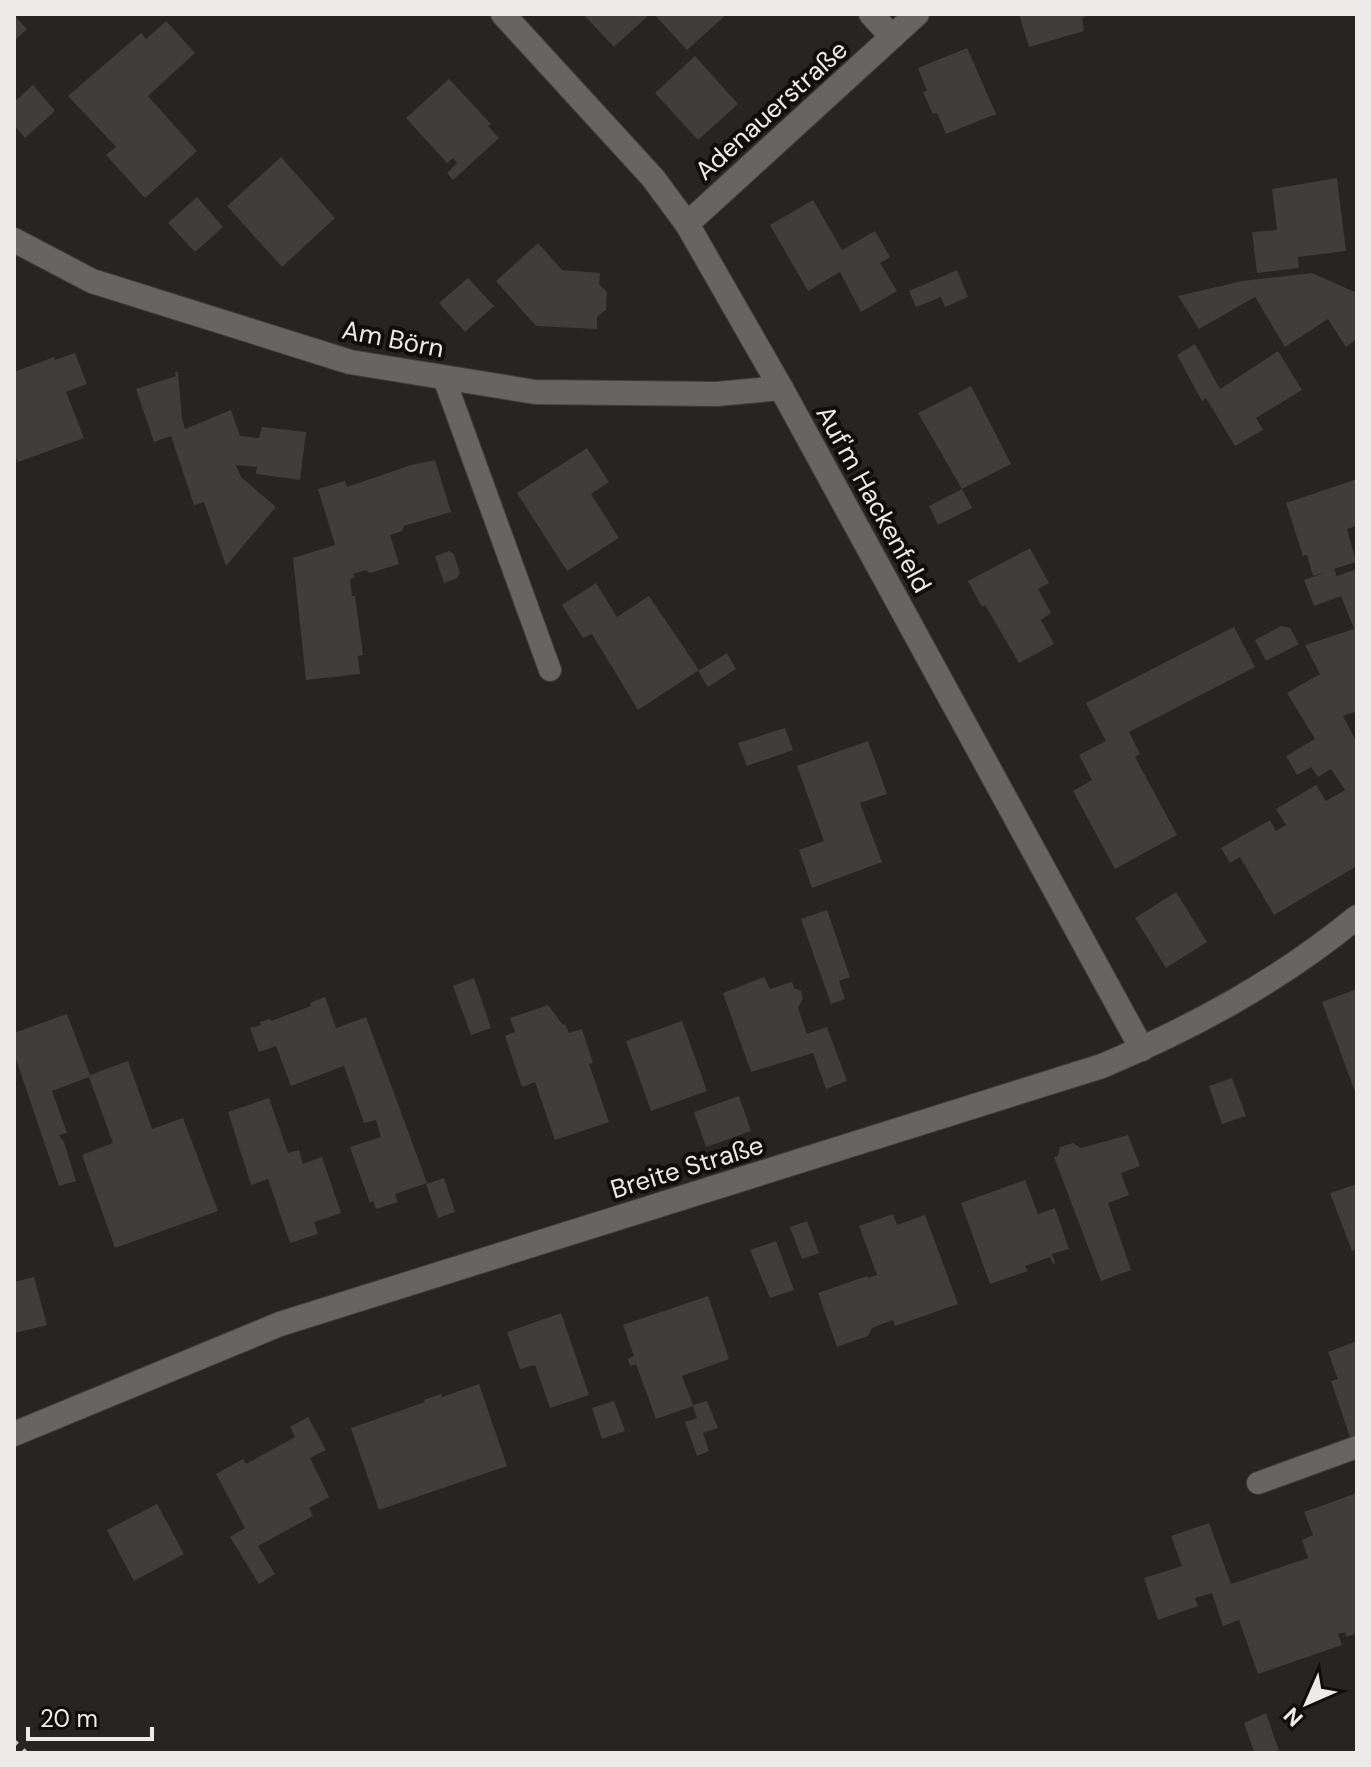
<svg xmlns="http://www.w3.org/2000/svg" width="1371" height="1767" font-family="'DM Sans',sans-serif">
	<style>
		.building { fill: #403d3a }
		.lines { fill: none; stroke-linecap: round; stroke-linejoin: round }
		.lane-casing { stroke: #403f3c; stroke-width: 24 }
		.street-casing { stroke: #403f3c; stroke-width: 26 }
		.secondary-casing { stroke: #403f3c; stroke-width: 26 }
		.lane { stroke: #666561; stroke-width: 22 }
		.street { stroke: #666561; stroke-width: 24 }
		.secondary { stroke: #666561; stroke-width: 24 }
		.rail { stroke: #c5c4c2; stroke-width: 6; stroke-dasharray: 4 8; stroke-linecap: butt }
		.labels { text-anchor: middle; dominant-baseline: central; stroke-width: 8; stroke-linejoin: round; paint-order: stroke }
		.street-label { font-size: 26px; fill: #ecebe9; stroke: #0f0e0d }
	</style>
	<rect width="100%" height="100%" fill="#262521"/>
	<g class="building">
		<polygon points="583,14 650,14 614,47"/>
		<polygon points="654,14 727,14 687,50"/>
		<polygon points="1019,14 1088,14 1082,19 1084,31 1029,47"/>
		<polygon points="14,15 27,29 14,41"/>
		<polygon points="166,21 195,53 148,96 197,151 145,198 106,155 116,147 68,96 141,33 146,39"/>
		<polygon points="967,48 996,114 946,134 937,113 933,114 923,92 927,91 918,68"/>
		<polygon points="695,56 738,104 698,140 655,93"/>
		<polygon points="449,79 491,124 488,126 499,138 453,180 447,173 457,163 453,158 447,163 406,118"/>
		<polygon points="33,85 55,111 25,138 14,125 14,102"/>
		<polygon points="281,157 335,218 282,267 227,206"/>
		<polygon points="1337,178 1346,251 1298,257 1299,268 1257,273 1252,232 1277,230 1272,189"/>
		<polygon points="197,197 223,227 195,252 168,223"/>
		<polygon points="813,200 842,250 875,231 890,257 880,263 897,291 861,312 840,272 808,291 770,225"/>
		<polygon points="538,243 562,270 600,273 599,284 607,292 606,310 597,317 597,329 536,326 496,281"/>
		<polygon points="957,270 968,297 945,307 941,297 916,307 909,291"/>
		<polygon points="1312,273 1357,293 1357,339 1346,347 1328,319 1285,347 1255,297 1199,329 1178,296 1242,281"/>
		<polygon points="468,278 494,306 465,332 439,303"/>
		<polygon points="1195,344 1220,389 1278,351 1302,390 1256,418 1263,430 1235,446 1206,398 1202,401 1177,355"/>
		<polygon points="75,353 87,384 66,392 84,438 18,462 17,459 14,461 14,372 54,357 55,360"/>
		<polygon points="175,372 178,372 182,418 185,429 231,410 240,436 259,438 262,427 306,432 300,480 256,474 257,467 236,465 241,477 276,507 226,566 204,502 194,505 171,436 154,442 136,389 176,376"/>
		<polygon points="971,386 1011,464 962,489 918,413"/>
		<polygon points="587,448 609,482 591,494 619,538 567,571 517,493"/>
		<polygon points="435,460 451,512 404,526 402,531 390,535 399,564 370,573 365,570 353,574 355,577 350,579 352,596 355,596 363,655 358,656 360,674 306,680 293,558 335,545 318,489 345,481 347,487 411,465"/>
		<polygon points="1357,479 1357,526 1347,529 1356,562 1334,569 1337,576 1357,569 1357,711 1343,716 1357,743 1357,866 1274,915 1240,857 1230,863 1221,848 1270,820 1276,831 1286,825 1276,809 1316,785 1326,801 1345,790 1331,769 1318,777 1311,767 1297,775 1286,756 1315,739 1287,693 1320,674 1305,645 1354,629 1341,596 1314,606 1304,580 1330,571 1313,576 1307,555 1303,556 1286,503"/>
		<polygon points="962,489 972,508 938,525 929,506"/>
		<polygon points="1030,548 1049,583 1038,589 1051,613 1041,620 1054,644 1019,663 985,605 982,607 968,581"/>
		<polygon points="449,551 454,554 460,573 457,578 444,583 435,556"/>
		<polygon points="596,583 617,617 649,596 699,670 638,710 592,634 583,638 562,605"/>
		<polygon points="1281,626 1290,628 1299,644 1266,661 1255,640"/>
		<polygon points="1234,627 1255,667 1129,732 1140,754 1135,757 1177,835 1115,869 1073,791 1092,780 1079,755 1106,741 1086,703"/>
		<polygon points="727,653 736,669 708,687 698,671"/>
		<polygon points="785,728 793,750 747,766 738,743"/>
		<polygon points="868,741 887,794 860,803 882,862 812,888 799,850 824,841 797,766"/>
		<polygon points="1176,892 1207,942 1166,968 1135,918"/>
		<polygon points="827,910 850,977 839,981 845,999 831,1004 801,919"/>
		<polygon points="764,977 770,989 792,982 794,988 801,991 803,998 798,1008 807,1034 827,1027 847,1081 826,1089 813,1053 751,1072 723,993"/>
		<polygon points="474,978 491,1028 471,1035 453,986"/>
		<polygon points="1357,989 1357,1097 1322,1002"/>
		<polygon points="325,997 336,1028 366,1017 427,1183 395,1194 398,1202 376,1209 373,1201 370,1203 350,1147 381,1137 376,1120 364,1123 344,1066 291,1086 276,1046 259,1052 250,1028 261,1025 260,1022 270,1019 271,1021 311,1006 310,1003"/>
		<polygon points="548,1005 563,1025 565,1024 569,1033 582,1029 593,1063 589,1064 609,1122 555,1140 535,1082 522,1087 505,1036 515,1032 510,1018"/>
		<polygon points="67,1014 90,1075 128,1061 152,1129 183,1118 218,1211 115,1248 82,1155 113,1143 89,1077 52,1091 67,1133 59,1135 64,1142 76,1181 59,1186 14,1053 14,1033"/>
		<polygon points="682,1021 707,1091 651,1111 626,1041"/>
		<polygon points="1232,1078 1246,1116 1222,1124 1209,1086"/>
		<polygon points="739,1096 751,1131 706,1147 694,1112"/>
		<polygon points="269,1098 288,1153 299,1150 303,1164 322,1157 341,1213 314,1222 318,1234 290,1243 268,1179 251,1185 228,1112"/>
		<polygon points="1128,1135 1140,1166 1121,1173 1129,1195 1108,1203 1131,1270 1101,1281 1054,1157 1058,1156 1060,1147 1073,1143 1081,1148"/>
		<polygon points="444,1178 455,1212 438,1218 426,1184"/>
		<polygon points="1025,1180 1038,1214 1055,1208 1069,1249 1052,1254 1055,1263 1053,1264 1050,1257 1025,1266 1028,1271 990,1284 961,1203"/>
		<polygon points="1357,1184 1357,1249 1352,1251 1330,1193"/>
		<polygon points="893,1214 897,1225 925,1215 958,1304 895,1326 893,1320 872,1328 868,1336 837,1347 818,1293 867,1276 868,1278 877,1275 859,1226"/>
		<polygon points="807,1221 819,1253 802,1259 790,1227"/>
		<polygon points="776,1241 794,1290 770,1298 750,1250"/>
		<polygon points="34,1277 47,1325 15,1333 14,1282"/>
		<polygon points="708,1296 729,1359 682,1376 693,1405 707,1401 718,1428 703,1433 709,1451 697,1456 685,1422 697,1418 693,1406 656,1419 636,1364 630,1366 628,1359 634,1356 623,1325"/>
		<polygon points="561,1313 589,1395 550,1408 535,1365 520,1369 507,1332"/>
		<polygon points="1357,1341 1357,1435 1350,1437 1331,1381 1338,1379 1328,1352"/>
		<polygon points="479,1384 507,1466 379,1510 351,1428 425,1402 424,1400 441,1394 442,1397"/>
		<polygon points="614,1401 625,1431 602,1439 592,1408"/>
		<polygon points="308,1417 326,1450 310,1458 329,1497 309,1508 313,1516 258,1546 275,1574 259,1584 230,1537 245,1528 216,1474 243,1459 246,1464 295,1437 290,1427"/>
		<polygon points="1357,1493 1357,1633 1346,1637 1345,1632 1338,1634 1342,1645 1258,1674 1239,1620 1223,1626 1212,1593 1195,1598 1198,1606 1158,1620 1144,1578 1182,1566 1171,1536 1209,1523 1231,1584 1308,1558 1302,1540 1313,1535 1304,1512"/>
		<polygon points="157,1504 184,1554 134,1581 107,1530"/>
		<polygon points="1266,1713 1279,1751 1254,1752 1244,1723"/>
	</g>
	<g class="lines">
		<g class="lane-casing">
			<g id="lane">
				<polyline points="444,378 550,670"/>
				<polyline points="1258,1483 1357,1447"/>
			</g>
		</g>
		<g class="street-casing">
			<g id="street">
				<polyline points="503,14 653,178 687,224 781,388 1142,1049"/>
				<polyline points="871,14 892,37"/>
				<polyline points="687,224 917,14"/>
				<polyline points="14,240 92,281 350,362 535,392 717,394 781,388"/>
			</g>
		</g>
		<g class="secondary-casing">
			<path id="secondary" d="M14,1434L280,1324L1102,1066C1194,1027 1279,981 1357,917"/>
		</g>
		<use href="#lane" class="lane"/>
		<use href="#street" class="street"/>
		<use href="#secondary" class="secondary"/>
		<polyline class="rail" points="14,1742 25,1753"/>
	</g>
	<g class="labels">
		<g class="street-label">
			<text transform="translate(771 110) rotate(-42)">Adenauerstraße</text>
			<text transform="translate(393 339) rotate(11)">Am Börn</text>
			<text transform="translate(874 499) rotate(61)">Auf'm Hackenfeld</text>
			<text transform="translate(687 1167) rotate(-17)">Breite Straße</text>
		</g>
	</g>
	<rect width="1371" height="1767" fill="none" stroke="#ecebe9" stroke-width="32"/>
	<g transform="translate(1307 1703) rotate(225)" stroke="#0f0e0d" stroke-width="6" paint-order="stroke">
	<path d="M0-6L14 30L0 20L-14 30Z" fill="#ecebe9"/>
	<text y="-12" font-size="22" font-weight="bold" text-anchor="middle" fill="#ecebe9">N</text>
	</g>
	<path d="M28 1727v12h124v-12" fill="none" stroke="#ecebe9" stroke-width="4"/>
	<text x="40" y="1727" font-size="24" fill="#ecebe9" stroke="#0f0e0d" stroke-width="6" paint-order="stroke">20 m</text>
</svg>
